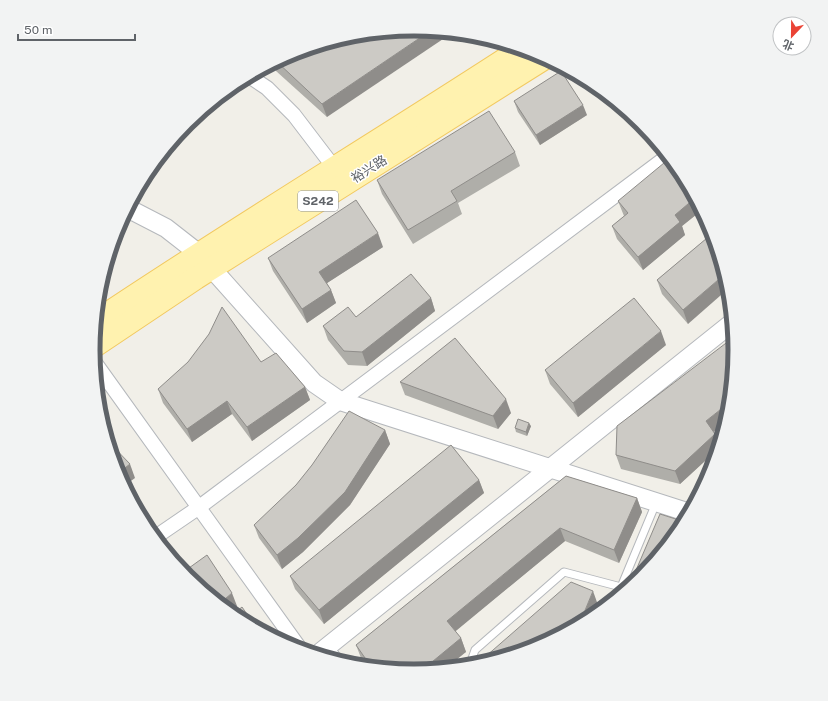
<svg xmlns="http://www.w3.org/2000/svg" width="828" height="701" font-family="'Public Sans','Noto Sans SC',sans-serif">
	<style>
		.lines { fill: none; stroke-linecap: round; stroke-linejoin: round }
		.service-casing { stroke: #b5b8bc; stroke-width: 9 }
		.minor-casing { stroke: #b5b8bc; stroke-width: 16 }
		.tertiary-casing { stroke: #b5b8bc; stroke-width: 20 }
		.primary-casing { stroke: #f2c960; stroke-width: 24 }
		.service { stroke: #fff; stroke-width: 7 }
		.minor { stroke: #fff; stroke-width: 14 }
		.tertiary { stroke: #fff; stroke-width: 18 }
		.primary { stroke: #fff2af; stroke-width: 22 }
		.wall { fill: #afaea9 }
		.shaded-wall { fill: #8f8d8a }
		.building { fill: #cccac5; stroke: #8f8d8a }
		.labels { text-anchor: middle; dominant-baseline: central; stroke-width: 3; stroke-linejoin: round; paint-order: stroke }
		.shield { fill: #fff; stroke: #8f9295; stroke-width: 1 }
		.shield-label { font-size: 12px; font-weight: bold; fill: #5f6368 }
		.street-label { font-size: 13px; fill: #5f6368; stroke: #fff }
		.rim { fill: none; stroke: #5f6368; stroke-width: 5 }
	</style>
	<rect width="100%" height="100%" fill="#f1efe8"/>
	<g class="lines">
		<g class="service-casing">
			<g id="service">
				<polyline points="329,646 342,663"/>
				<polyline points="469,667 475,650 564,572 621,587 656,503"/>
			</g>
		</g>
		<g class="minor-casing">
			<g id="minor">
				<polyline points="249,76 267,88 294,115 339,174"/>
				<polyline points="93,360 301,650"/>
				<polyline points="154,538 198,508 668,156"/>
			</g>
		</g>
		<g class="tertiary-casing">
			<g id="tertiary">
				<polyline points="127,210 135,212 166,228 198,253 314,383 340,401 690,513"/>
				<polyline points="317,655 733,322"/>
			</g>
		</g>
		<g class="primary-casing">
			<g id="primary">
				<path d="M95,322C235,228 380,141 521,49"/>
				<polyline points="93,347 196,278 545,58"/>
			</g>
		</g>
		<use href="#service" class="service"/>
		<use href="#minor" class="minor"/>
		<use href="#tertiary" class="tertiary"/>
		<use href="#primary" class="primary"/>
	</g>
	<g class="wall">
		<polygon points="352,35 327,117 276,71 274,63 291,53"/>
		<polygon points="514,101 587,115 540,145 518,112"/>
		<polygon points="515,152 520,166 458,203 462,214 413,244 382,194 377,180"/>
		<polygon points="681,172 702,210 682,226 685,235 643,270 617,239 612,226 624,216 618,201"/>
		<polygon points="713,233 688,324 662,294 657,280"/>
		<polygon points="383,247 327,283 331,290 336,303 307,323 273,271 268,258"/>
		<polygon points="431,298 435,311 367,366 348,365 328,340 323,326"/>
		<polygon points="666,345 578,417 550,384 545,370"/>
		<polygon points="261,362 305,387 310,400 252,441 232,414 192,442 163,403 158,389"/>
		<polygon points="400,382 511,413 498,429 405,395"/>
		<polygon points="729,413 727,422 714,432 720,446 718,449 680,484 621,469 616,455"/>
		<polygon points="531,426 527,436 516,432 515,428"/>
		<polygon points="385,430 390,444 350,505 303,552 282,569 259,538 254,525"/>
		<polygon points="711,474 703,489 699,477"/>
		<polygon points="566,476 637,498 642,512 619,563 565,541 455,631 461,638 466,652 414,672 367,667 361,658 356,645"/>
		<polygon points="479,480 484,493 324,624 295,589 290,576"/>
	</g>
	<g class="shaded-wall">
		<polygon points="430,31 452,33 327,117 322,104"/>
		<polygon points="583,105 587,115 540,145 536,135"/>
		<polygon points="695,198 702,210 682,226 685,235 643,270 638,257 675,215"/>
		<polygon points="378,233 383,247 324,285 319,272"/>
		<polygon points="725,274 729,288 688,324 683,310"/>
		<polygon points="331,290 336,303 307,323 302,309"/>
		<polygon points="431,298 435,311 367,366 362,352"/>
		<polygon points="661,331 666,345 578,417 573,403"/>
		<polygon points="305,387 310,400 252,441 247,427"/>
		<polygon points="506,399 511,413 498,429 493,416"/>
		<polygon points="227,401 232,414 192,442 187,429"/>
		<polygon points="730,402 729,413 727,422 710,434 706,421"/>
		<polygon points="529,423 531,426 527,436 526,432"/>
		<polygon points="385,430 390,444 350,505 303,552 282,569 277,555"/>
		<polygon points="715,434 720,446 718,449 680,484 675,471"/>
		<polygon points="130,464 135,478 124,486 117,474"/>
		<polygon points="479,480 484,493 324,624 319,610"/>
		<polygon points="637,498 642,512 619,563 614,550"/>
		<polygon points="560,528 565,541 451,635 447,621"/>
		<polygon points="593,591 598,605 592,618 579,625"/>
		<polygon points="232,593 237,606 229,613 219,604"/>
		<polygon points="461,638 466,652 445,669 421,671"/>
	</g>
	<g class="building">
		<polygon points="414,29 430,31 322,104 276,61 291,53 352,35"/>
		<polygon points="561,71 583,105 536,135 514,101"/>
		<polygon points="489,111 515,152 451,191 457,201 408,230 377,180"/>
		<polygon points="670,158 681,172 695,198 675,215 680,222 638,257 612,226 628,213 618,201"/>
		<polygon points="356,200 378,233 319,272 331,290 302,309 268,258"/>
		<polygon points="713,233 725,274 683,310 657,280"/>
		<polygon points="411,274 431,298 362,352 344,351 323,326 348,307 356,317"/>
		<polygon points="634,298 661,331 573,403 545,370"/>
		<polygon points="222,307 261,362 276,353 305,387 247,427 227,401 187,429 158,389 188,362 209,334"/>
		<polygon points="734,337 736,351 730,402 706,421 715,434 675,471 616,455 617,426"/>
		<polygon points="455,338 506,399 493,416 400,382"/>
		<polygon points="349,411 385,430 345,492 298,538 277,555 254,525 296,485 312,465"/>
		<polygon points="518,419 529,423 526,432 515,428"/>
		<polygon points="106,439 130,464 117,474 117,473"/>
		<polygon points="451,445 479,480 319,610 290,576"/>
		<polygon points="714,464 711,474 707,480 699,477"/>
		<polygon points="566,476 637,498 614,550 560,528 447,621 461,638 421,671 414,672 372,668 356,645"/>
		<polygon points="660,514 685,522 681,529 641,578 628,589"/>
		<polygon points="207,555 232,593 219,604 187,578 182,573"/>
		<polygon points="571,582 593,591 579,625 537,648 480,665 477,664"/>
		<polygon points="242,607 258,630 235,618 232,615"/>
	</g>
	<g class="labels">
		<rect class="shield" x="298" y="191" width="40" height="20" rx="3"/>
		<g class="shield-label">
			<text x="318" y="201">S242</text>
		</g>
		<g class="street-label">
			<text transform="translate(369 169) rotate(-32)">裕兴路</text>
		</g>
	</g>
	<path d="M0 0H828V701H0ZM100 350a314 314 0 1 1 628 0a314 314 0 1 1-628 0Z" fill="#f2f3f3" fill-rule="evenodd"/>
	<path class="rim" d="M100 350a314 314 0 1 1 628 0a314 314 0 1 1-628 0Z"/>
	<g transform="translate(792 36) rotate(202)"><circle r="19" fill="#ffffff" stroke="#bfc1c3"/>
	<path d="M0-3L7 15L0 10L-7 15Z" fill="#ea4335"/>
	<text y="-6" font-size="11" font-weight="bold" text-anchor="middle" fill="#5f6368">北</text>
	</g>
	<path d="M18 34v6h117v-6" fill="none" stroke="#5f6368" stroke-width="2"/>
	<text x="24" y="34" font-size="12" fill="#5f6368" stroke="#ffffff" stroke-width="3" paint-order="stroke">50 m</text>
</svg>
